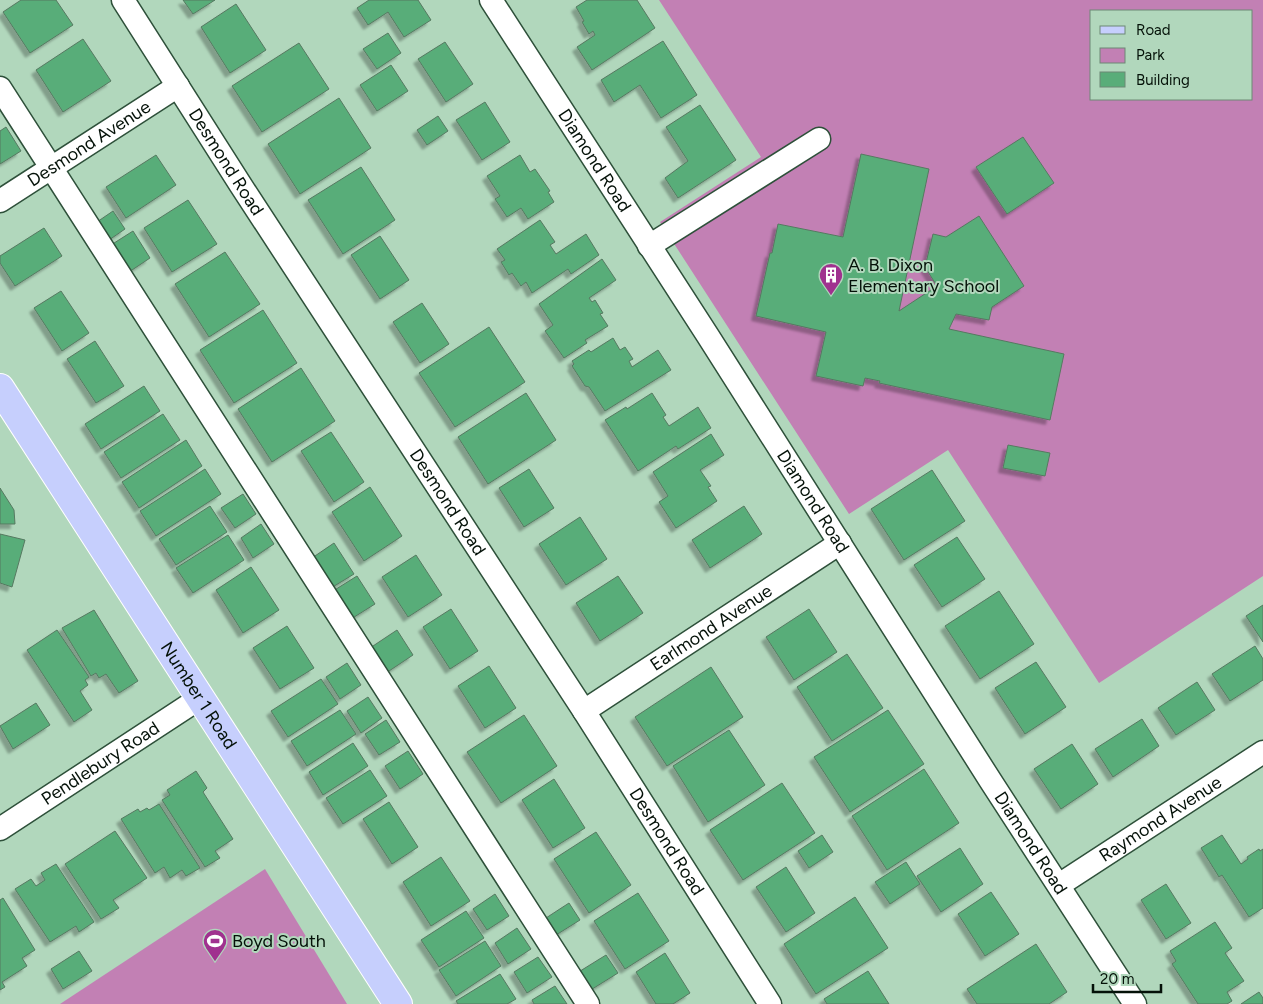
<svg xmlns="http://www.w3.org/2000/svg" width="1263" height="1004" font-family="Figtree,sans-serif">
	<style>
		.green { fill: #c280b4; fill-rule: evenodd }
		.building { fill: #59ad79; stroke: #567961; filter: url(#shadow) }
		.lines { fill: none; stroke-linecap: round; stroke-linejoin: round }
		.minor-casing { stroke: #2e503a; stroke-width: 25 }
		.major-casing { stroke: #fff; stroke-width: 30 }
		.minor { stroke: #fff; stroke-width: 22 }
		.major { stroke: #c6cffd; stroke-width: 28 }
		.labels { text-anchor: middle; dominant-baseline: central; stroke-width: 4; stroke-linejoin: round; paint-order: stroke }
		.street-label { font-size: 18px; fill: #041108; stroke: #b1d7bc }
		.poi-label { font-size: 18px; fill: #041108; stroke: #b1d7bc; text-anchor: start }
	</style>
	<defs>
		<filter id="shadow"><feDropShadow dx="-4.5" dy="4.5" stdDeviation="1" flood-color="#0004"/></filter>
	</defs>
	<rect width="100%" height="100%" fill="#b1d7bc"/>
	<g class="green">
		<path d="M659,0H1263V576L1099,683L948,450L849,514L660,222L761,157ZM1092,11H1252V99H1092Z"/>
		<polygon points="265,869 347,1004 60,1004"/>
	</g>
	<g class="building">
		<polygon points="21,0 56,0 73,25 30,53 3,12"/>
		<polygon points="183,0 215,0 193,14"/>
		<polygon points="369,0 418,0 431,20 404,37 388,12 368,25 357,8"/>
		<polygon points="587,0 637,0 655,28 592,70 577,47 595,35 593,31 589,34 582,22 584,21 576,7"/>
		<polygon points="236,4 266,50 230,73 201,27"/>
		<polygon points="388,33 401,53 377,69 363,49"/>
		<polygon points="83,39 111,81 63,112 36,70"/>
		<polygon points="663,41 697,95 661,118 640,85 614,102 601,80"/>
		<polygon points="445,42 473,84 446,102 418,59"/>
		<polygon points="299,43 329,89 262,132 232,86"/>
		<polygon points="391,65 408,91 377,111 360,85"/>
		<polygon points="339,98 371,148 300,194 268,144"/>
		<polygon points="485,102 510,142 482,160 456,120"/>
		<polygon points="700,105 736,160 678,198 665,178 688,161 666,127"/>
		<polygon points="438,116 448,131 427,145 417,130"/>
		<polygon points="6,127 21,151 0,164 0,131"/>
		<polygon points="1023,137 1054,183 1007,214 976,167"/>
		<polygon points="861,154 929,169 899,311 937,286 925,267 933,234 946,237 979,216 1024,286 992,307 989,320 956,314 949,329 1064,354 1050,420 879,383 880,381 865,378 863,386 816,376 826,332 756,316 770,253 772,253 778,224 843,237"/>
		<polygon points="156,155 176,185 126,218 106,187"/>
		<polygon points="520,155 530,172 535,169 550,191 548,192 554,202 528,219 521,208 507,217 495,199 500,196 487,176"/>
		<polygon points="361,167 395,220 343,254 308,200"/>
		<polygon points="188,200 217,244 172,272 144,228"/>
		<polygon points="113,211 125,229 109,240 97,222"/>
		<polygon points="540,220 555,242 550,245 556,254 586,234 599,255 571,274 568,269 532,293 526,282 521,286 512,273 509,275 501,262 505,260 497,249"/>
		<polygon points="44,228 62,256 15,286 0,263 0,256"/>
		<polygon points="133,231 150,258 129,272 111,245"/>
		<polygon points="380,236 409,280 380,299 351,255"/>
		<polygon points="225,252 260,304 209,337 175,284"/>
		<polygon points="602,259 616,280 589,298 592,302 595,300 603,313 600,314 608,326 585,340 587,343 564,358 545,331 553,325 539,304"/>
		<polygon points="61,291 89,333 62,351 34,308"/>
		<polygon points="422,303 449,344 420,363 393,322"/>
		<polygon points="263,310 297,363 234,403 200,350"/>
		<polygon points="489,327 525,382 455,427 419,373"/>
		<polygon points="613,338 620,350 625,347 633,359 629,361 632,367 658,350 671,370 605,411 589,387 585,386 572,366 574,364 572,361 589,350 591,352"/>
		<polygon points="95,341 124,386 96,403 67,359"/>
		<polygon points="301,368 335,421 272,462 238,409"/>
		<polygon points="144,386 160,411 101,449 85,424"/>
		<polygon points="526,393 556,440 488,484 458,437"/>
		<polygon points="652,393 666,415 663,417 669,426 698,407 711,428 678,449 676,446 638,471 605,420 626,407 627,409"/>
		<polygon points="163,414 180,440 121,478 104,452"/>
		<polygon points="331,432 364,482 334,502 301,451"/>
		<polygon points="711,434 724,455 700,470 711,486 708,487 717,501 676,528 659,502 668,496 653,472"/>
		<polygon points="186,440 202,466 139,508 122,482"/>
		<polygon points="1008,445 1050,453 1045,476 1003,468"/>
		<polygon points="205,469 221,494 156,536 140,511"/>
		<polygon points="529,469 554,508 524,527 499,488"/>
		<polygon points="932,470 965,521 904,560 871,509"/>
		<polygon points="370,487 402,536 364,561 332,512"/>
		<polygon points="0,488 14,510 15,524 0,524"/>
		<polygon points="243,494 256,514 235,528 221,508"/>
		<polygon points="210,506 227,532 176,565 159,539"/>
		<polygon points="744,506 762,534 710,568 692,540"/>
		<polygon points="580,517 607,559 566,585 539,544"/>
		<polygon points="261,524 274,544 253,558 241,538"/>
		<polygon points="0,534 25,540 12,587 0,583"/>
		<polygon points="228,535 244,560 193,593 176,568"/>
		<polygon points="957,537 985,579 942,607 914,565"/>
		<polygon points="334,543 354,574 331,588 312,558"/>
		<polygon points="416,555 442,595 408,617 382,577"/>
		<polygon points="251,567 279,610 243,633 216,590"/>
		<polygon points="357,576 375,604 351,619 333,591"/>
		<polygon points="618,576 643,613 600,641 576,603"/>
		<polygon points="999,591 1034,644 980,679 945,626"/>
		<polygon points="1263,605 1263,642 1246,616"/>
		<polygon points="451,609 478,651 450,669 423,627"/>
		<polygon points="809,609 837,652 794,680 766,637"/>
		<polygon points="94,610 138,681 119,693 106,674 99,678 96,673 91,676 62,628"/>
		<polygon points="287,626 314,668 280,689 253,648"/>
		<polygon points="57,630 89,677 85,680 88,685 80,691 92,710 74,722 27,650"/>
		<polygon points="397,630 413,655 386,673 370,648"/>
		<polygon points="1255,646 1263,659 1263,680 1230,701 1212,674"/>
		<polygon points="847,654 883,708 832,741 797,687"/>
		<polygon points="1036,662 1066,707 1025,734 995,688"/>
		<polygon points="347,663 361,685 340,699 326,677"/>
		<polygon points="489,666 516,708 485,728 458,686"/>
		<polygon points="711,667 743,717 667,766 635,717"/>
		<polygon points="321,679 338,704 288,737 271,711"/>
		<polygon points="1197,682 1215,710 1176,735 1158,708"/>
		<polygon points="368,697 382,718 361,733 347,711"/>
		<polygon points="36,703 50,725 13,749 0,726"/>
		<polygon points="340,710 356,734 307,766 291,741"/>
		<polygon points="888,710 924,764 850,812 814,757"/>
		<polygon points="524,715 557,766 501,803 467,752"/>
		<polygon points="1142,719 1159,746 1113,777 1095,749"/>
		<polygon points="386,720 400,742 379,755 365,734"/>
		<polygon points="729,730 765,785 708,822 673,766"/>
		<polygon points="353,743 368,766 323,795 309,772"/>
		<polygon points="1072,744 1098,784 1061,809 1034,769"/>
		<polygon points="408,751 423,774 400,789 385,766"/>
		<polygon points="924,769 959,823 887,870 852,816"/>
		<polygon points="370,770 387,796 343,824 326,798"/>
		<polygon points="196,771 207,788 203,792 233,839 215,851 220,858 205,867 162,800 170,795 167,790"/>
		<polygon points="554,779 585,828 553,848 522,800"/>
		<polygon points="782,783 815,833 743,880 710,830"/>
		<polygon points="389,802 418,847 392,864 363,819"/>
		<polygon points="159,804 200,868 186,876 182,870 170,878 164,867 155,873 121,819 138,809 140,812 147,808 149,810"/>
		<polygon points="115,831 147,878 113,900 119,908 101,919 65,864"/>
		<polygon points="596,832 631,885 589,913 554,859"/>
		<polygon points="822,835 833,852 809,868 798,851"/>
		<polygon points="1222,835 1241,864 1248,859 1247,857 1259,849 1260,851 1263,849 1263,908 1249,917 1222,875 1219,877 1201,848"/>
		<polygon points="960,848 983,884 941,912 917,876"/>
		<polygon points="441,857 470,901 431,926 403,882"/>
		<polygon points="906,862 920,884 890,904 875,882"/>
		<polygon points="56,864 94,922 79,932 76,926 50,942 15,889 31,879 36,886 45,880 41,873"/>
		<polygon points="786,867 815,913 786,932 756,887"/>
		<polygon points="1166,884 1191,923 1166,939 1141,900"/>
		<polygon points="991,892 1019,934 985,956 958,914"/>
		<polygon points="638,893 669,941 625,969 594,921"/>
		<polygon points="495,894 509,916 487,930 473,909"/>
		<polygon points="855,897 888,948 816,994 784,944"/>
		<polygon points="3,898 35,950 22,958 27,966 2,982 5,987 0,990 0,900"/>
		<polygon points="569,903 580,920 556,935 546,918"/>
		<polygon points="466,911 484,938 439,967 421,940"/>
		<polygon points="1215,922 1232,948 1225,953 1244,981 1227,992 1232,1001 1227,1004 1198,1004 1172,964 1176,961 1170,951"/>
		<polygon points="517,928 531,949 508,964 495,943"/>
		<polygon points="485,941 501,966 456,996 439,970"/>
		<polygon points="1036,944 1067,992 1049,1004 977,1004 967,989"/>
		<polygon points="79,951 92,971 63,989 51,969"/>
		<polygon points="665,953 690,993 673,1004 656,1004 636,972"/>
		<polygon points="606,955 618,973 589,991 577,973"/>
		<polygon points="538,957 552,977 527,993 514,972"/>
		<polygon points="868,971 889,1004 827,1004 824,999"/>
		<polygon points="500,974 516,999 507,1004 458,1004 456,1001"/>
		<polygon points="555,986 567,1004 534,1004 532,1000"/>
		<polygon points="1259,992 1263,998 1263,1004 1241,1004"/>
	</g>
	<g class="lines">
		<g class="minor-casing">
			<g id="minor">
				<path id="s1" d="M123,0L240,184L584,711L770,1004"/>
				<path id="s2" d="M491,0L708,336L990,780L1135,1004"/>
				<polyline points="0,88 588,1004"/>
				<path id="s3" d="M0,201L178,86"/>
				<polyline points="649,246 819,139"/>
				<path id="s4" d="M584,711L840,543"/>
				<path id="s5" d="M0,829L200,698"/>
				<path id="s6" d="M1059,885L1263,752"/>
			</g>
		</g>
		<g class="major-casing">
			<g id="major">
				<path id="s7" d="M0,388L398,1004"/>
			</g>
		</g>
		<use href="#minor" class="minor"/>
		<use href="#major" class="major"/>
	</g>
	<defs>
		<g id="building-pin" transform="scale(1.25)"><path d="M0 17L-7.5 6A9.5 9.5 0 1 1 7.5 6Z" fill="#a0318f" stroke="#b1d7bc"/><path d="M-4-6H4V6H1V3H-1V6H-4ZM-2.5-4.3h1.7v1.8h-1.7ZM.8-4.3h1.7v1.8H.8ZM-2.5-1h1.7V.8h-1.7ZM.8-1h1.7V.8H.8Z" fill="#fff"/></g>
		<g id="stadium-pin" transform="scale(1.25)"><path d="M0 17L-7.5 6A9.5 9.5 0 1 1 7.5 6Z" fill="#a0318f" stroke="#b1d7bc"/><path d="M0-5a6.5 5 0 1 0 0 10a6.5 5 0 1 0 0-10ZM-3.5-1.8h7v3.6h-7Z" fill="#fff"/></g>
	</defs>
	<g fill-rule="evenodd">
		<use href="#building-pin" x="831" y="275"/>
		<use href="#stadium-pin" x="215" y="941"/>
	</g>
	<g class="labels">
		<g class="street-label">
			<text stroke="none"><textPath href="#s3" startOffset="106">Desmond Avenue</textPath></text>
			<text stroke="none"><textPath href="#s2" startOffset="191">Diamond Road</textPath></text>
			<text stroke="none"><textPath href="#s1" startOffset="192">Desmond Road</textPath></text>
			<text stroke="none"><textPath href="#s1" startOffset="598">Desmond Road</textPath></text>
			<text stroke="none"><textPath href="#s2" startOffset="596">Diamond Road</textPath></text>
			<text stroke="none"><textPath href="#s4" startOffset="152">Earlmond Avenue</textPath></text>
			<text stroke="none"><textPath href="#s7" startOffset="366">Number 1 Road</textPath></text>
			<text stroke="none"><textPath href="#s5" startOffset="120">Pendlebury Road</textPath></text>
			<text stroke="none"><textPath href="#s6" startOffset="121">Raymond Avenue</textPath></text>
			<text stroke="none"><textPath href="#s1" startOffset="1002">Desmond Road</textPath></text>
			<text stroke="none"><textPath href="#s2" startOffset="1001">Diamond Road</textPath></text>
		</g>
		<g class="poi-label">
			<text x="848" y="265">A. B. Dixon<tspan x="848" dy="21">Elementary School</tspan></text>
			<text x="232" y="941">Boyd South</text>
		</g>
	</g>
	<rect x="1090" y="10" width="162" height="90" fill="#b1d7bc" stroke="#6c8874"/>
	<rect x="1100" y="26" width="25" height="8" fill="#c6cffd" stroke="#6c8874"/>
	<text x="1136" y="35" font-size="15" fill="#041108">Road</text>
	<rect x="1100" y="48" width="25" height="15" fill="#c280b4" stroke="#6c8874"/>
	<text x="1136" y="60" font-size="15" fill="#041108">Park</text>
	<rect x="1100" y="72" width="25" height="15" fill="#59ad79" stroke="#6c8874"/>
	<text x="1136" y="85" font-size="15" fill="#041108">Building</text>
	<path d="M1093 984v8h68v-8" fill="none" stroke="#041108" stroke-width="2.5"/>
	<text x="1100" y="984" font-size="15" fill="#041108" stroke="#b1d7bc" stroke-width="4" paint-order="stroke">20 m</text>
</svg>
